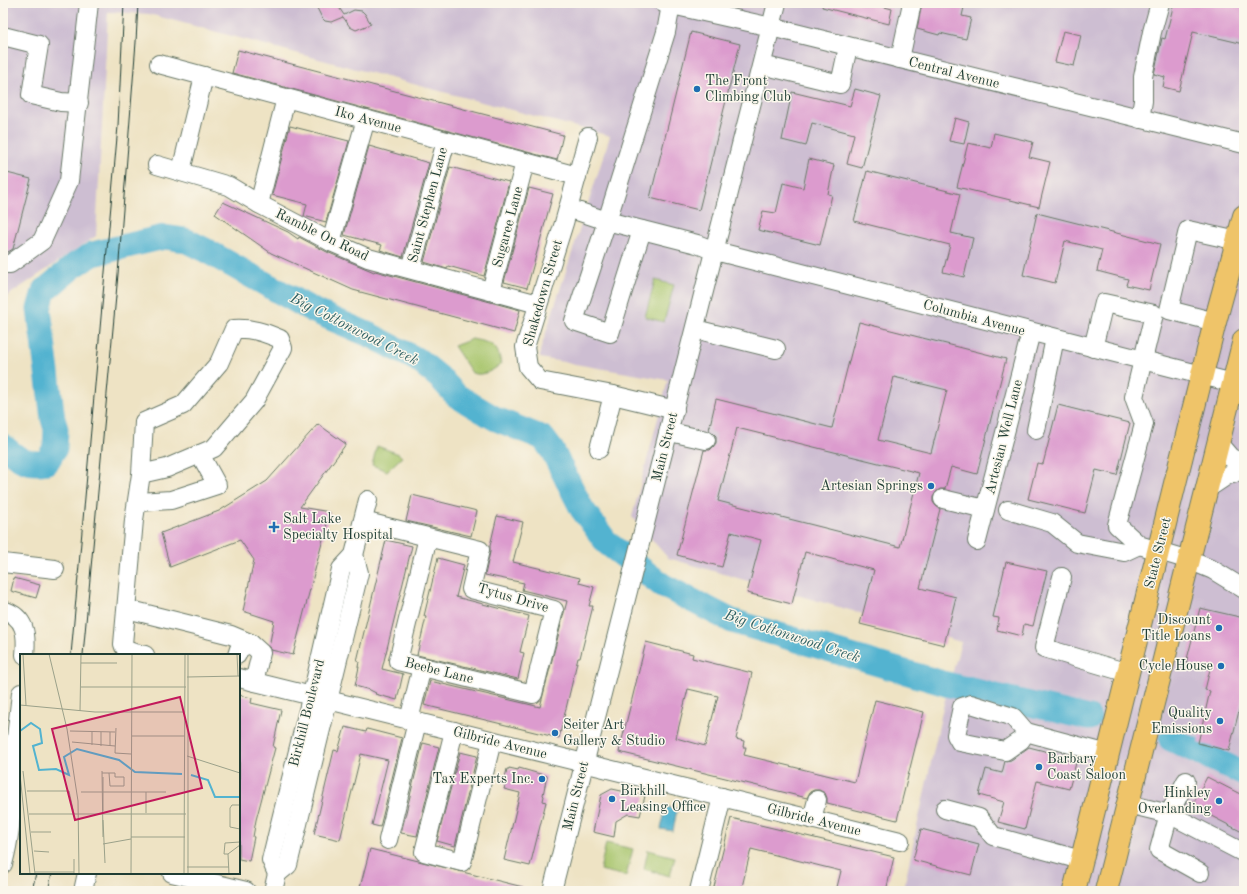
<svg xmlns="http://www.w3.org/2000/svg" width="1247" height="894" font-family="'Old Standard TT',serif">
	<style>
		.industrial { fill: #cdbed2 }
		.green { fill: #a7c56c; stroke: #638150 }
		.water { fill: #52b3d0; stroke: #387882 }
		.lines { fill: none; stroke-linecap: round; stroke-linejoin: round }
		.river { stroke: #52b3d0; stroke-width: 25 }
		.building { fill: #dc9bce; fill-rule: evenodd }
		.minor-casing { stroke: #677766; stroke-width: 20 }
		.major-casing { stroke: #677766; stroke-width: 24 }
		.minor { stroke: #fff; stroke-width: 18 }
		.major { stroke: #efc469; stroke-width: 22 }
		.tram { stroke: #1f3d34; stroke-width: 1 }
		.poi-dot { fill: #1f6fb2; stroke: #fbf7ec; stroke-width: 1.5 }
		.labels { text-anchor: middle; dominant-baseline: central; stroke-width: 3; stroke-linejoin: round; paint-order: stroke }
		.street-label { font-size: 14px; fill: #1f3d34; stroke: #fbf7ec }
		.poi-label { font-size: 14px; fill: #1f3d34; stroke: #fbf7ec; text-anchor: end }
		.water-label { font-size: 15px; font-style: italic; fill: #2e6063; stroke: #fbf7ec }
		.inset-river { fill: none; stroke: #52b3d0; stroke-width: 2 }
		.inset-road { fill: none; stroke: #9ba18a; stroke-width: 1 }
		.view { fill: #c2185b; fill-opacity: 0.15; stroke: #c2185b; stroke-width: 2 }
		.inset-edge { fill: none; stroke: #1f3d34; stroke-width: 2 }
	</style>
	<rect width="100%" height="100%" fill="#fbf7ec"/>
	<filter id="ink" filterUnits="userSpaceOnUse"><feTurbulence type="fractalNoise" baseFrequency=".025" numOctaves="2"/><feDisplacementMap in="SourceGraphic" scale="8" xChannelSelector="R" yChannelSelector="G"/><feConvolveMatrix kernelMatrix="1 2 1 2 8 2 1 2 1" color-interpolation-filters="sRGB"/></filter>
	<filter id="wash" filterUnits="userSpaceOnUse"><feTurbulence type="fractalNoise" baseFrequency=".012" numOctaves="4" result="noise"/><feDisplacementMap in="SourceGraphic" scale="16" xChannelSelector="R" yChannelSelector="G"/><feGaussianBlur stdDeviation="0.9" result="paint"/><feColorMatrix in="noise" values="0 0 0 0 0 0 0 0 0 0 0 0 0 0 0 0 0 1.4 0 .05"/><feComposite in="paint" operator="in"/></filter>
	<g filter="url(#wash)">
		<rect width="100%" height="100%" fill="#eee3c4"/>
		<polygon class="industrial" points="3,3 1244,3 1244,891 903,891 943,707 961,642 668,558 632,517 668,380 540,358 540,351 610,136 149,14 108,12 96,236 3,299"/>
		<g class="green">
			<polygon points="655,280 674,285 664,322 645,317"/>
			<path d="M472,339C491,343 498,344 501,364C494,370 482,377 472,373L454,346Z"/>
			<polygon points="377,446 399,454 402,457 387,471 372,465"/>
			<polygon points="606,843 633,849 626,876 600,870"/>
			<polygon points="648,850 675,857 670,876 644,869"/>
		</g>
		<polygon class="water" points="666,807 677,809 673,831 661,829"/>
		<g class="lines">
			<g class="river">
				<path d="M3,446C18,459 26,466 47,462L55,448L56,429L53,419L39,309L44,291L75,265L93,254L164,237L185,240L205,250L314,311L372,336L418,360L439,377L457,396L496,419L543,438L552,450L582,509L607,543L662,585L732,621L946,684L1089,718"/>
				<polyline points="1171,739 1244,774"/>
			</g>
		</g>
		<g id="blocks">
			<g class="building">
				<polygon points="325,3 336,3 344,15 354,10 362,11 365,14 371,24 356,30 350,27 343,17 331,22 325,21 322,18 317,8"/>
				<polygon points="823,3 870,3 892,9 889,24 822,7"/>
				<polygon points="922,3 965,3 962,16 971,18 966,39 940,33 939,35 917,29"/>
				<polygon points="1174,3 1244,3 1244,44 1193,32 1179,91 1163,87 1165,77 1154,74 1162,38 1165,39"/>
				<polygon points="1063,31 1081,35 1074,66 1055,62"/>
				<polygon points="691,32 740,44 699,210 650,198"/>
				<polygon points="238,50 563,135 557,160 232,73"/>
				<polygon points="855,89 881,96 862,168 847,164 854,134 812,123 806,146 782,140 792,92 850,106"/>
				<polygon points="955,118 969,122 964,144 949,141"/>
				<polygon points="290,126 349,141 326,222 304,216 307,204 272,195"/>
				<polygon points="994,133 1033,142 1029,157 1050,162 1039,207 957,187 968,143 991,148"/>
				<polygon points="369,146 429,163 403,257 380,250 382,245 344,235"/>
				<polygon points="809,159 834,165 828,194 832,195 820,245 758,230 763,211 776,213 783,183 803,188"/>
				<polygon points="450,167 509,182 484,276 448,266 447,269 424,262"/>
				<polygon points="867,171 960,194 951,233 973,238 964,277 943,272 950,245 854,221"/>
				<polygon points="3,172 31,179 13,249 8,252 3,251"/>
				<polygon points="529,188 553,194 527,288 504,282"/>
				<polygon points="223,202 288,232 298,239 299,237 327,252 374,272 375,271 520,310 514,333 353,290 271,253 215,214"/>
				<polygon points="1037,213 1160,244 1149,290 1126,285 1128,279 1097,271 1102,250 1065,241 1055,283 1023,275"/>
				<path d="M859,322L1006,359L977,474L951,467L945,489H940L936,492L933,497V502L936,506L940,509L920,588L956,597L944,645L860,624L874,570L805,552L792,604L747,593L761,540L731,532L722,567L677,555L704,450H710L713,447L716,443V436L713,433L709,430L716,399L832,428ZM894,377L947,390L931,453L878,440ZM737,428L919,473L900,547L718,501Z"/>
				<polygon points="1058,405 1130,423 1117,475 1096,470 1085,513 1028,499 1037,463 1043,464"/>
				<polygon points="318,424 346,444 300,507 330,512 293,655 271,650 269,647 274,621 243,611 254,560 240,540 170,567 161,533 219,511 267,481"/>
				<polygon points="412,495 477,511 471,536 406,521"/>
				<polygon points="497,516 523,522 513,562 580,578 579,583 594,587 589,606 593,606 580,658 578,658 559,738 424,705 430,681 540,707 567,601 522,590 524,583 485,575 490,552 490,546"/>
				<polygon points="386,540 412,546 382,669 403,674 397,700 375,694 376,693 370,690 355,686 359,667 358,667 359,662 357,661"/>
				<polygon points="438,558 464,565 456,597 529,616 520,652 524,653 518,679 417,655 426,617 424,616"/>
				<polygon points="1006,562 1047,571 1033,626 1024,624 1022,636 997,630 999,618 993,617"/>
				<polygon points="14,578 40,585 36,598 11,591"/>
				<polygon points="1200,608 1244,618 1244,691 1229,751 1198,743 1210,691 1205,690 1210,669 1186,663"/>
				<path d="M646,642L693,654L692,658L752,673L736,739L744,741L743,747H746L744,755L855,782L875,700L924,712L897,820L827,803V798L825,793L819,790H814L810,792L807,798L619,752ZM688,689L718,696L705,746L676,738Z"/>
				<polygon points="239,695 252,698 251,703 281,710 274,742 273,747 275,748 256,820 253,837 254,837 249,861 239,859"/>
				<polygon points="345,727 366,732 367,729 402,738 380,827 372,825 388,760 361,754 340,840 314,834 334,750 338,751"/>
				<polygon points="423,743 439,747 417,836 401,833"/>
				<polygon points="1029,747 1056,754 1056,757 1076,763 1069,789 1037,781 1025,829 998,822 1004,802 979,795 986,769 1002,773 1005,761 1011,760"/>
				<polygon points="460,752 477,756 455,846 437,841"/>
				<polygon points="509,768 518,770 519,768 547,776 543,795 544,796 543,801 546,802 530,866 504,860 520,793 504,789 506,783 504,782 507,769 509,769"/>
				<polygon points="1207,777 1244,796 1244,833 1192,806"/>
				<polygon points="612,789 645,796 640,816 628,814 616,821 614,837 593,832 601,795"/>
				<polygon points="731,818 894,857 886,891 836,891 841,871 751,849 741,891 713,891"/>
				<polygon points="921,829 979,844 971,875 913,860"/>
				<polygon points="370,849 523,887 522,891 359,891"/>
			</g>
		</g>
	</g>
	<g filter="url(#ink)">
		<use href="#blocks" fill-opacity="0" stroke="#677766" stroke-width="1"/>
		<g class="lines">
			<g class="minor-casing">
				<g id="minor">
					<polyline points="663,3 771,27 1244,144"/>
					<polyline points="671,5 666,32 607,221 697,244 715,251 735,256 1233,383"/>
					<polyline points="3,36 39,45 31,95 61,102 79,103"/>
					<polyline points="900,59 912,3"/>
					<polyline points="159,64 577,176"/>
					<polyline points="762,65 840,84 848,47"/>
					<polyline points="1140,119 1143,101 1143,77 1152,32 1160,3"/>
					<polyline points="588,137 564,223 525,347 528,367 540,381 613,395 675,410"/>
					<polyline points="157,165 229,186 259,204 331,242 368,258 538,304"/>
					<polyline points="181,171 204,76"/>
					<polyline points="259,204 286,98"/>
					<polyline points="568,208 607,221 574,321 610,333 642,230"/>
					<polyline points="331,242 366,119"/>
					<polyline points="3,264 10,264 42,241 69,181 89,3"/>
					<polyline points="411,269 446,141"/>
					<polyline points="491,291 525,162"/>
					<polyline points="1215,322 1169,310 1188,230 1238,241"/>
					<polyline points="695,329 776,349"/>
					<polyline points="1093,348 1104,303 1154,314 1134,397 1144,424 1117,525 1139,545 1189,560 1213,570 1244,589"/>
					<polyline points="1036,430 1055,338"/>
					<polyline points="670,432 706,440"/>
					<polyline points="1219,444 1231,458 1244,463"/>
					<polyline points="599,449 613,395"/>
					<path d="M141,474L167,468L214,448L254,401L283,348L280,339C264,332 251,328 234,329L219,363L183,405L144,422L141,474L134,520L123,644C125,653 137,653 145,655"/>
					<polyline points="1207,489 1228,475 1233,474 1244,467"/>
					<polyline points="943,499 985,509"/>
					<polyline points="138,502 171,500 217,485 200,454"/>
					<polyline points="1008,510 1052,523 1077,543 1124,552 1139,545"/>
					<polyline points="363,521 480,550 471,589 554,610 533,694 398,661 428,537"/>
					<polyline points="977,541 1031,332"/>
					<polyline points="3,563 55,569"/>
					<polyline points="1062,577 1044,648 1128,673"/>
					<polyline points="127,609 231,635 250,643"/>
					<path d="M3,610C26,617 27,635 25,655"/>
					<polyline points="237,655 239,649 250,643 261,653 254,682"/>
					<polyline points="239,678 900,841"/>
					<polyline points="409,720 422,667"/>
					<polyline points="454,731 424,852 462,862 492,741"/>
					<polyline points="1026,732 1021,740 1005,751 960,742 956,735 962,707 971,704 1013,717 1026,732 1108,754"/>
					<polyline points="1186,781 1169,814 1159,850 1200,873"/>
					<polyline points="1128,804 1169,814 1244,853"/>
					<polyline points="945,809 979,818 993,836 1081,860"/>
					<polyline points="812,819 817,800"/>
					<polyline points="388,840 417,722"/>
					<path d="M3,864C8,846 14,811 10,793L21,693"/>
					<polyline points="172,873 246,891"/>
					<polyline points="277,874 288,865 359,573 354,555"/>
					<polyline points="83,891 87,873"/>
					<polyline points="273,891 277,874 271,860 315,682 341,569 354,555 368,500"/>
					<polyline points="552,891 777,3"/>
					<polyline points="699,891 722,797"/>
				</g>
			</g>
			<g class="major-casing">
				<g id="major">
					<polyline points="1074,891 1215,322 1244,216"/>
					<polyline points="1106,891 1244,340"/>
				</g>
			</g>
			<use href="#minor" class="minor"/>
			<use href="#major" class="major"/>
			<g class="tram">
				<polyline points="71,655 118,126 124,3"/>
				<polyline points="83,655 118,274 136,42 138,3"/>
				<polyline points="32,891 36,873"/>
				<polyline points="48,891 52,873"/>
			</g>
		</g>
	</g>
	<g class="poi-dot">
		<circle cx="697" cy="89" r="4"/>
		<circle cx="931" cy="486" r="4"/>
		<path d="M272 521h4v4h4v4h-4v4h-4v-4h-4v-4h4z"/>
		<circle cx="1219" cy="628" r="4"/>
		<circle cx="1221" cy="666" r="4"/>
		<circle cx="1220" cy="721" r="4"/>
		<circle cx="555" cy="733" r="4"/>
		<circle cx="1039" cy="767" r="4"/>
		<circle cx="542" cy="779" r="4"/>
		<circle cx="612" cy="799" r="4"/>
		<circle cx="1219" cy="801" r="4"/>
	</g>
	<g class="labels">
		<g class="street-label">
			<text transform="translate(954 73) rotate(14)">Central Avenue</text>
			<text transform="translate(368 120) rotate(15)">Iko Avenue</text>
			<text transform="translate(428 205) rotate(-75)">Saint Stephen Lane</text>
			<text transform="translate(508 227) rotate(-75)">Sugaree Lane</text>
			<text transform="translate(322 235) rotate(26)">Ramble On Road</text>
			<text transform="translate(543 293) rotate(-74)">Shakedown Street</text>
			<text transform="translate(974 318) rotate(15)">Columbia Avenue</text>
			<text transform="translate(1004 437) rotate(-76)">Artesian Well Lane</text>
			<text transform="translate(665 447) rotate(-76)">Main Street</text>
			<text transform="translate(1158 553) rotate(-76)">State Street</text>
			<text transform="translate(513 598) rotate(16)">Tytus Drive</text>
			<text transform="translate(439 671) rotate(14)">Beebe Lane</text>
			<text transform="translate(307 713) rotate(-76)">Birkhill Boulevard</text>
			<text transform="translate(500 743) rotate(14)">Gilbride Avenue</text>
			<text transform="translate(576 796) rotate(-76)">Main Street</text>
			<text transform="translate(814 820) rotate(14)">Gilbride Avenue</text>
		</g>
		<g class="poi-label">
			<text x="705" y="81" text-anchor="start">The Front<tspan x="705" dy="16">Climbing Club</tspan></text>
			<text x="923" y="486">Artesian Springs</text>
			<text x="283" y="519" text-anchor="start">Salt Lake<tspan x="283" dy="16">Specialty Hospital</tspan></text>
			<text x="1211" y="620">Discount<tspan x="1211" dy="16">Title Loans</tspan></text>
			<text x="1213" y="666">Cycle House</text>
			<text x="1212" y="713">Quality<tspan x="1212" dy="16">Emissions</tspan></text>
			<text x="563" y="725" text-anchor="start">Seiter Art<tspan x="563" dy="16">Gallery &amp; Studio</tspan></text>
			<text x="1047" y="759" text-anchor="start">Barbary<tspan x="1047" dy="16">Coast Saloon</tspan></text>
			<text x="534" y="779">Tax Experts Inc.</text>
			<text x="620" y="791" text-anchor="start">Birkhill<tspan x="620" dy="16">Leasing Office</tspan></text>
			<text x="1211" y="793">Hinkley<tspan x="1211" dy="16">Overlanding</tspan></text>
		</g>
		<g class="water-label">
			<text transform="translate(354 330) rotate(27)">Big Cottonwood Creek</text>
			<text transform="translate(792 637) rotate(18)">Big Cottonwood Creek</text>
		</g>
	</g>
	<g transform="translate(20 654)">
		<rect width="220" height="220" fill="#eee3c4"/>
		<path class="inset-river" d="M0,77L11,69L20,75L22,89L13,92L19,116L36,115L49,121L44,103L57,95L99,106L115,118L162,120M171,121L188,126L195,143H220"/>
		<path class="inset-road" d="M3,0L6,51M29,0L47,75L58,147L59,220M217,0L218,22M61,9H97M167,23L220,22M61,33H166M0,51L75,58H165M60,57L61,0M96,74L95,99L111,100M50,77L95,78M112,82H165M52,88L95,92M72,91V78M81,92V78M90,92V78M167,102L220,119M3,117L15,220M82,117L83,183M82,119H95V123H104V132H90L89,119M0,120L10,220M7,137H49L54,160M61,138H146M126,138V159M220,151H212L210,154V173L220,175M83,157V123M9,160H166M83,166L85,209M11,178H31M111,183H165M220,188L205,189L204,200H208L220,191M83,190L111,185M14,197L29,198M208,200L209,220M167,213H209M15,218H54M54,220V205M111,220L112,0M164,220L165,0M168,220V0"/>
		<path class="view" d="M160,43L182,134L55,166L32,75Z"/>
		<rect width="220" height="220" class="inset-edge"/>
	</g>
	<rect width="1247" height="894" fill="none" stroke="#fbf7ec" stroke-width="16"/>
</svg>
